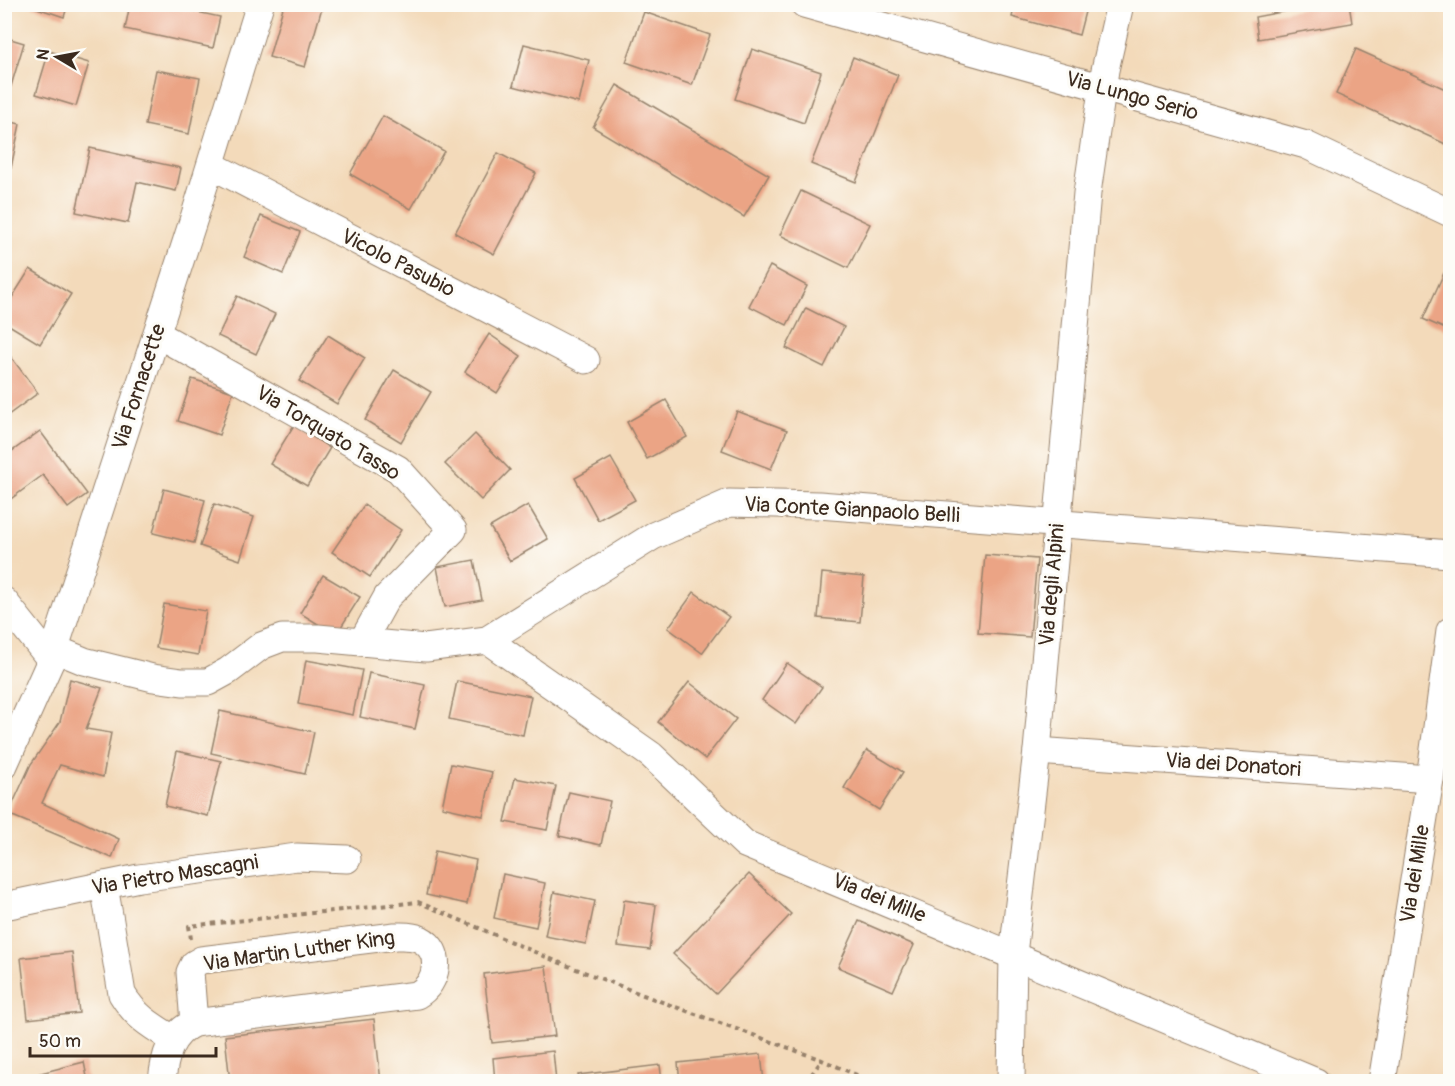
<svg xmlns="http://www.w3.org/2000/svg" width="1455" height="1086" font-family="Pangolin,sans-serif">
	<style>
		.building { fill: #eba485 }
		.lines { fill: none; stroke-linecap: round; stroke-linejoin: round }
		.minor-casing { stroke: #97826c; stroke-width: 29 }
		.path { stroke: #97826c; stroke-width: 4; stroke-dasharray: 4.5 4.5; stroke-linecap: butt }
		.minor { stroke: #fff; stroke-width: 27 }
		.labels { text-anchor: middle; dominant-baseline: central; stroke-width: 6; stroke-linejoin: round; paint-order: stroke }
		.street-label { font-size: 21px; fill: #3b2a1e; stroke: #fdfcf7 }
	</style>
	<rect width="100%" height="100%" fill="#fdfcf7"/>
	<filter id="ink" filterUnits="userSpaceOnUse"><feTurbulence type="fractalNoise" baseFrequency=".0167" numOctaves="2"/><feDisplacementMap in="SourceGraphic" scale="12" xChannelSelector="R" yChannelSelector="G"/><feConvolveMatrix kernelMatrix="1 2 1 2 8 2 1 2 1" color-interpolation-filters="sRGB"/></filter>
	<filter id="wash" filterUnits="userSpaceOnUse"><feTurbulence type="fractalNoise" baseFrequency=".008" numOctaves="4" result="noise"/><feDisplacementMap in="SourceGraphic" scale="24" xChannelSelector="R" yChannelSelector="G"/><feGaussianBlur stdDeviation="1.35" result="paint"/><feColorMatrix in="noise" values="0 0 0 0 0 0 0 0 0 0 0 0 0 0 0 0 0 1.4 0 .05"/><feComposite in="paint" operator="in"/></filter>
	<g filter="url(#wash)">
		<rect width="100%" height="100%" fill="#f3daba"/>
		<g id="blocks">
			<g class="building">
				<polygon points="25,4 68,4 64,17"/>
				<polygon points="130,4 160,4 220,17 213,48 125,29"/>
				<polygon points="284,4 323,4 305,67 269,57"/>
				<polygon points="958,4 983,4 981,11"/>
				<polygon points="1015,4 1087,4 1079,35 1012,17"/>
				<polygon points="1325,4 1349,4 1352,23 1258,39 1255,17"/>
				<polygon points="644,12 710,35 692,85 626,62"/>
				<polygon points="4,37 24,43 11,86 4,84"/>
				<polygon points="524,44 589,60 579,103 513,86"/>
				<polygon points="752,49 821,72 804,123 735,99"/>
				<polygon points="1356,49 1450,91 1450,146 1336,94"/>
				<polygon points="49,51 89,63 76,106 36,94"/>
				<polygon points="853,57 898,75 856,182 811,164"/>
				<polygon points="156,70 200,78 189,134 145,125"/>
				<polygon points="617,85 769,175 744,217 593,127"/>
				<polygon points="383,116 444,151 411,209 350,174"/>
				<polygon points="4,120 20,124 11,168 4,167"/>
				<polygon points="90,148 181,168 176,191 137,182 128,223 76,212"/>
				<polygon points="498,153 536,173 494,254 455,233"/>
				<polygon points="801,191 870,224 848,268 780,235"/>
				<polygon points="261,216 300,232 283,274 244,257"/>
				<polygon points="770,266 807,286 787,325 749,306"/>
				<polygon points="30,269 71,294 40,344 4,322 4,310"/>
				<polygon points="1444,273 1450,276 1450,331 1423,319"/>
				<polygon points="237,296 275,314 256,354 218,336"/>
				<polygon points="806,308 844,327 824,367 786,348"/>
				<polygon points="489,334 521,356 497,393 465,372"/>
				<polygon points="328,335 365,358 337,404 299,381"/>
				<polygon points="11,357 38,393 4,418 4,362"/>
				<polygon points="394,370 431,392 401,442 365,420"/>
				<polygon points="192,379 233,392 219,435 178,421"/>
				<polygon points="666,400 687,437 647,459 627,422"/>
				<polygon points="737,411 787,430 771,469 722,450"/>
				<polygon points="294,425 330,448 307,486 270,464"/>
				<polygon points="40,431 87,494 68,508 43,475 4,504 4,457"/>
				<polygon points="475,434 510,470 481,500 445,464"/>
				<polygon points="611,458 635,500 598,520 575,478"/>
				<polygon points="164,489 205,500 194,543 153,533"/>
				<polygon points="214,504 254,517 240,560 200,546"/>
				<polygon points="364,505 401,530 370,577 332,552"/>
				<polygon points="528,505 548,539 510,561 490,527"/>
				<polygon points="985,555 1037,559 1030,637 978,633"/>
				<polygon points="474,560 482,600 445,607 437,567"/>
				<polygon points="822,573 864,577 860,622 818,618"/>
				<polygon points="323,575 360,597 336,635 300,613"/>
				<polygon points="694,592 729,617 702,653 668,628"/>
				<polygon points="164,604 206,611 198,655 156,648"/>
				<polygon points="306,660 362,670 353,715 298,704"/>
				<polygon points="787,663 822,687 796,724 762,700"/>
				<polygon points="369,673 425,685 415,729 360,717"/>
				<polygon points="70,679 102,688 86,729 111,733 103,777 60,765 42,803 119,839 112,858 8,814 31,764 60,722"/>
				<polygon points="457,681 531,696 523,735 449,719"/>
				<polygon points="689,682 736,719 705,759 658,722"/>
				<polygon points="220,711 314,732 305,774 211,753"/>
				<polygon points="867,750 903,772 879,810 844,788"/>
				<polygon points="177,751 221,761 208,816 165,806"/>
				<polygon points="451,764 492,772 483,816 442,807"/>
				<polygon points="515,778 556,786 547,830 505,822"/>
				<polygon points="569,792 610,801 601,845 559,836"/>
				<polygon points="435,851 476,860 467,904 426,895"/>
				<polygon points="503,874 545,883 536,927 494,918"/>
				<polygon points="749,874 791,914 716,994 673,954"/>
				<polygon points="554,892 595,901 586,944 545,936"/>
				<polygon points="624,900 656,905 650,950 618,946"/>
				<polygon points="859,921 914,945 893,991 838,967"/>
				<polygon points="72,952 79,1013 28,1019 21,958"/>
				<polygon points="546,966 555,1036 492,1043 484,974"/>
				<polygon points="374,1019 381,1082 230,1082 225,1036"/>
				<polygon points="553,1051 556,1082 495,1082 493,1058"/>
				<polygon points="761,1054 764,1082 680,1082 678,1063"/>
				<polygon points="84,1062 88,1082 35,1082 33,1075"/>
				<polygon points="660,1065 662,1082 579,1082 578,1075"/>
			</g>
		</g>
	</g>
	<g filter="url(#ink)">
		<use href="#blocks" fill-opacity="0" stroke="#97826c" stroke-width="1.5"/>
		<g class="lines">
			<g class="minor-casing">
				<g id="minor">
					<polyline points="804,4 1306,145 1450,213"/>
					<polyline points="211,165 586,360"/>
					<polyline points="157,334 398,469 453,530 387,597 362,642"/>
					<polyline points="4,601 51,660"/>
					<polyline points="487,640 651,755 745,844 1316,1082"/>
					<polyline points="55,649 84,661 153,678 182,682 208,682 228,671 261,646 282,638 318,638 426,648 487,640 653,536 729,503 819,505 1450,554"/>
					<polyline points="1037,751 1430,779"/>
					<polyline points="4,765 51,660 194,218 260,4"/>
					<path d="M104,885L122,994C136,1017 150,1025 173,1039"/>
					<polyline points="4,906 139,878 297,857 347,859"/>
					<path d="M162,1082C164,1058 170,1033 194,1023L417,995C438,983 444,951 420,939C412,935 403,936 395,936L201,960L194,964L190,972L194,1023"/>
					<polyline points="1011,1082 1013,954 1037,751 1087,193 1105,70 1120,4"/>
					<polyline points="1382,1082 1430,779 1450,631"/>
				</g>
			</g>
			<g class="path">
				<polyline points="191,939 189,926 418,902 558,962 651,998 822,1060 873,1082"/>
				<polyline points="806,1082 822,1060"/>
			</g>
			<use href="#minor" class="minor"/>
		</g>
	</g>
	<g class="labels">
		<g class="street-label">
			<text transform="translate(1132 96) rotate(15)">Via Lungo Serio</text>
			<text transform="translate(398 263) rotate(27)">Vicolo Pasubio</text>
			<text transform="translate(139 387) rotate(-72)">Via Fornacette</text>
			<text transform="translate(328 433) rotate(31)">Via Torquato Tasso</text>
			<text transform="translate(852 510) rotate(3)">Via Conte Gianpaolo Belli</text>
			<text transform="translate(1052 585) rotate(-85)">Via degli Alpini</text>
			<text transform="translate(1233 765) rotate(4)">Via dei Donatori</text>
			<text transform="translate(1415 874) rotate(-81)">Via dei Mille</text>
			<text transform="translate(175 875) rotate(-9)">Via Pietro Mascagni</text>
			<text transform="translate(879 898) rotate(22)">Via dei Mille</text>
			<text transform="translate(299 951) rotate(-8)">Via Martin Luther King</text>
		</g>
	</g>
	<rect width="1455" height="1086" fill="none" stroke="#fdfcf7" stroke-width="24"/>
	<g transform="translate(57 57) rotate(280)" stroke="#fdfcf7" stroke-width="4.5" paint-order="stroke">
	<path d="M0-4.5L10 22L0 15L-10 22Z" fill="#3b2a1e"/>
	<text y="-9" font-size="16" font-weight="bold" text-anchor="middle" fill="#3b2a1e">N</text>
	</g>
	<path d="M30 1047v9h186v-9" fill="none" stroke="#3b2a1e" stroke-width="3"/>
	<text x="39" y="1047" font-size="18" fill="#3b2a1e" stroke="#fdfcf7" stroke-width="4.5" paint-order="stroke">50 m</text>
</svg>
